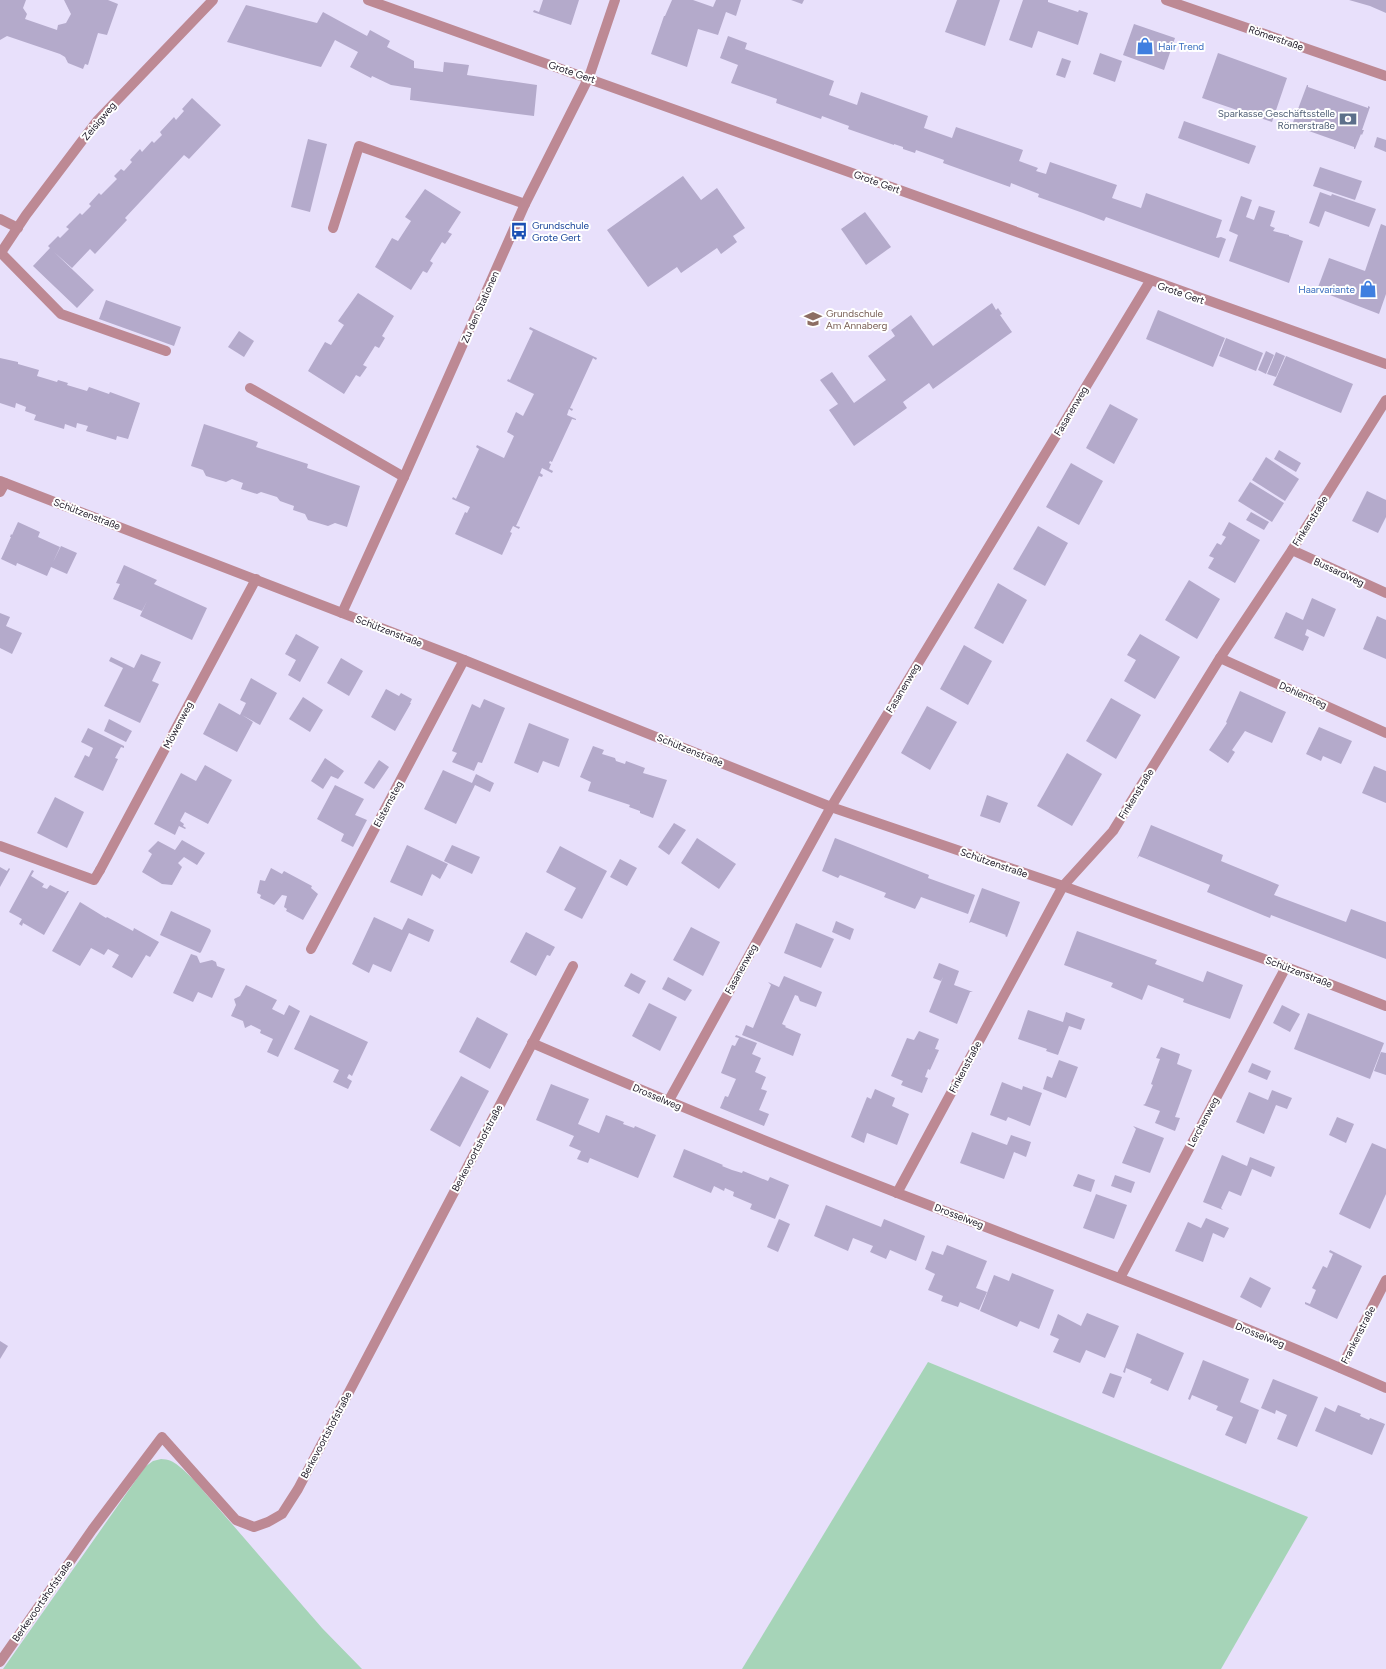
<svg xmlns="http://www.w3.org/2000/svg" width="1386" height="1669" font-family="Figtree,sans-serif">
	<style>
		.green { fill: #a6d4b8 }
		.building { fill: #b4aacb }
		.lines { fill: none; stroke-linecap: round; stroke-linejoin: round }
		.service { stroke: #bd8994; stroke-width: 10 }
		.minor { stroke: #bd8994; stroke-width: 10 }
		.tertiary { stroke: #bd8994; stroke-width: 10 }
		.labels { text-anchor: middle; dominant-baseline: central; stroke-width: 4; stroke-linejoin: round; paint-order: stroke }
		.street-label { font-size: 10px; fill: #24202d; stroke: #fff }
		.shop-label { font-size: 10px; fill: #366cbe; stroke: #fff; text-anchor: start }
		.service-label { font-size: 10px; fill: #4e5e75; stroke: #fff; text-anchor: end }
		.transit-label { font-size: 10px; fill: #164399; stroke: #fff; text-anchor: start }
		.education-label { font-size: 10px; fill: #785e54; stroke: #fff; text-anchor: start }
	</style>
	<rect width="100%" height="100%" fill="#e8e0fb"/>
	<g class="green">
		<polygon points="928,1362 1308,1517 1221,1669 742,1669"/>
		<path d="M161,1459C175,1459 183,1470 193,1479L322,1628L362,1669H3L145,1467L153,1461Z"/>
	</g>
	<g class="building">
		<polygon points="0,0 26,0 23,8 27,14 25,19 57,30 58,25 66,23 71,14 64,0 108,0 118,4 107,35 98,33 88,65 85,64 83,69 68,63 65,57 60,54 7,36 0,40"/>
		<polygon points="543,0 579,0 571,25 533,12 534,10 539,12"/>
		<polygon points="672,0 693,0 713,7 716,0 741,0 736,16 726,12 718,35 698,29 687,67 651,54 664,16 665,16"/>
		<polygon points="791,0 804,0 802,4"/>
		<polygon points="957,0 1000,0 985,46 945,32"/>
		<polygon points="1023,0 1048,0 1048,2 1078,12 1079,10 1088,13 1078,45 1038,31 1032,48 1009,40"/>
		<polygon points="1349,0 1386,0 1386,13 1370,6"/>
		<polygon points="246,5 317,23 323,12 367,36 370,30 390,41 387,47 414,61 414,68 443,72 444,62 469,65 467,75 537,85 534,116 410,100 411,88 391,85 372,76 371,78 350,67 358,52 335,40 321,67 227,42"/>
		<polygon points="1134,24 1175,38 1164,70 1123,55"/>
		<polygon points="728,36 747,43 745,49 834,81 829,95 857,105 861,92 928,116 924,128 952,138 956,127 1023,150 1019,161 1038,168 1036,171 1046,174 1050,162 1117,185 1112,198 1141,208 1146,193 1222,220 1216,238 1221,237 1226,239 1219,258 1106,217 1104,221 1083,213 1038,197 1039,194 1011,183 1010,187 943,163 944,160 916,150 915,153 903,149 903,147 894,144 894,145 848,129 849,126 830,119 822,116 821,119 776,103 777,99 731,83 738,65 720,58"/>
		<polygon points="1100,53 1122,61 1115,82 1093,74"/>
		<polygon points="1218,53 1287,78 1272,122 1202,98"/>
		<polygon points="1062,58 1071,61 1065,78 1056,75"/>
		<polygon points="1307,85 1308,85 1308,87 1368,108 1368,106 1370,107 1362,130 1364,130 1362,135 1361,134 1355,149 1354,149 1354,147 1292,125"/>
		<polygon points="192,98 221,125 189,159 184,155 125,218 127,220 95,254 90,249 72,268 54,252 94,290 77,308 33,266 50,248 48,246 58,236 60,238 69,229 66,227 80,213 82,215 91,206 89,204 99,193 101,195 117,179 114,176 121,169 124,171 132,162 130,160 140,149 142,152 152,141 154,143 162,135 160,132 174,117 176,120 184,111 182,109"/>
		<polygon points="1184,121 1256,146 1249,164 1178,138"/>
		<polygon points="1377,137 1386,140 1386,152 1374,147"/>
		<polygon points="308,139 327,144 310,212 291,207"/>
		<polygon points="1320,167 1362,181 1355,200 1313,186"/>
		<polygon points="683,176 701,200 717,188 745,228 733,236 737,242 721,254 717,248 681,273 677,267 648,287 607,230"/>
		<polygon points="425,189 461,212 448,232 452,234 445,244 442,242 430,261 433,263 427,273 423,271 411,290 375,267 392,238 398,241 411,221 405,217"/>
		<polygon points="1320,192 1331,196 1332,194 1376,209 1369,227 1325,211 1319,227 1309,223"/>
		<polygon points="1241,196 1252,200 1246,217 1254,220 1259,206 1275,211 1270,226 1275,228 1273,231 1289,235 1289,236 1303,241 1289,283 1229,261 1238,235 1229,231"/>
		<polygon points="865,212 891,247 866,265 841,229"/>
		<polygon points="1381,224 1386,226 1386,294 1379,314 1317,290 1329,258 1365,271"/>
		<polygon points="358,293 394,316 382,336 385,338 379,348 375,346 363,365 367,367 360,377 356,375 344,394 308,371 325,342 331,345 344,325 338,321"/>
		<polygon points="106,300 181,327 174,346 99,319"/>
		<polygon points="992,303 996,310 998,308 1002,314 1000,315 1012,332 933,389 929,383 903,402 907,408 854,446 829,410 838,404 820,380 832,372 854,403 886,380 868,356 895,336 891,330 911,315 933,346"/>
		<polygon points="1158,310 1225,338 1213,367 1146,339"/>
		<polygon points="530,327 597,358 596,360 593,358 570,408 573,409 572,411 569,409 567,415 576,419 576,420 572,419 552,462 550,461 549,463 551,464 549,469 553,471 552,473 542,468 540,473 543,475 542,477 539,476 516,526 520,527 519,529 513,526 510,532 512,533 502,555 455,534 465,512 467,513 470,507 452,499 453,497 456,499 479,449 476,447 477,445 504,458 514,436 507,432 516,412 523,416 534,394 507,381 508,379 510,380 533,331 529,329"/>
		<polygon points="239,331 254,341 244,357 228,347"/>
		<polygon points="1226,338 1263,353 1256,371 1219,356"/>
		<polygon points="1266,351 1274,355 1266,374 1258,370"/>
		<polygon points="1276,352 1285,356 1276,377 1267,374"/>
		<polygon points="1286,356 1353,384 1341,413 1273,385"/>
		<polygon points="0,358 18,362 18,364 39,370 37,376 57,382 58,380 68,383 67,385 87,391 89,387 109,394 110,392 140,403 128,439 117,436 116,440 86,431 88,426 77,423 76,428 65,424 64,429 34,420 36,415 25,411 26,407 16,403 15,408 0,403"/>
		<polygon points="1110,404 1138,419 1114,464 1086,448"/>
		<polygon points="204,424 258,442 256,447 308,464 307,468 360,486 347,527 335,523 328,526 308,520 305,514 293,510 294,506 280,501 277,497 261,492 257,494 241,489 243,483 232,479 226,482 206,476 203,470 191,466"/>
		<polygon points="1279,450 1301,463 1296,472 1274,459"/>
		<polygon points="1266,457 1299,479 1285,501 1252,480"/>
		<polygon points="1071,463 1103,481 1079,525 1046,507"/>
		<polygon points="1250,482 1284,503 1272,522 1238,501"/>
		<polygon points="1367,491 1386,500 1386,517 1378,533 1352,521"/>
		<polygon points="1251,512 1269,522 1264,530 1246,520"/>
		<polygon points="18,522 40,532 38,537 60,547 53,562 61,546 77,553 67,574 51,567 47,576 17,563 16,566 1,559 11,537 10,537 11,534 12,535"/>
		<polygon points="1229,522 1260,540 1235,583 1208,568 1214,558 1209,556 1217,543 1221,545 1226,537 1222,535"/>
		<polygon points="1038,526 1068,543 1045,586 1013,569"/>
		<polygon points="124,565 157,580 154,584 207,608 192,640 140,616 147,601 142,611 113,599 120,584 116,583"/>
		<polygon points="1189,580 1220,599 1197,639 1165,620"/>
		<polygon points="998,583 1027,600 1003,644 974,628"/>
		<polygon points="1312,598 1336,609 1324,637 1307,629 1305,635 1309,637 1303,651 1274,638 1286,612 1303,620"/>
		<polygon points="0,613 10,617 6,626 22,633 12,654 0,648"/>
		<polygon points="1377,616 1386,620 1386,659 1363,649"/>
		<polygon points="296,634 319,647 300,682 288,675 296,660 285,654"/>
		<polygon points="1140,634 1180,657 1155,699 1124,681 1136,660 1127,655"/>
		<polygon points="964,645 992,661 968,705 940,689"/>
		<polygon points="141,654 161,662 152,681 159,684 140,723 104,706 123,668 109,661 111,657 134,668"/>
		<polygon points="341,658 363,671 349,696 327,683"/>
		<polygon points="251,678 277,693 260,725 242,715 253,722 237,752 203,734 219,703 240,715 246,703 240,700"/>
		<polygon points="386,689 399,696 401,693 412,699 410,703 411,703 395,731 371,717"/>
		<polygon points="1240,691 1286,712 1272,743 1245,731 1232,750 1235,752 1228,763 1209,750 1227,723 1226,722"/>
		<polygon points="303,697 323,710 310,732 289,719"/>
		<polygon points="1111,698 1141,715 1116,759 1086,741"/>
		<polygon points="484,699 505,708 482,763 478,762 474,771 452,762 457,753 452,751 472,704 480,708"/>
		<polygon points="927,706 957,722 930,770 901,753"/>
		<polygon points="109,719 132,731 126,742 104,731"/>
		<polygon points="529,723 569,739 559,767 543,761 538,773 514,763"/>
		<polygon points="1319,727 1352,741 1341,764 1323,756 1321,761 1306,754"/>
		<polygon points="88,728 124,746 124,748 121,747 115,758 118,759 103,791 74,777 85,755 89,757 93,748 81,742"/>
		<polygon points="593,746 604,750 602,754 615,758 616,761 625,764 626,761 645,768 643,773 667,780 653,818 640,813 640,811 629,807 630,805 588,791 591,782 580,777"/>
		<polygon points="1067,753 1102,774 1072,826 1037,806"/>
		<polygon points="325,758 344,771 338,779 331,776 323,789 311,781"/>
		<polygon points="379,760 389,767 374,789 364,783"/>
		<polygon points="205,765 232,780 208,824 185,812 180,821 184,824 183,826 186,828 185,829 179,826 175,835 154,824 181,773 196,781"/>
		<polygon points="1374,766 1386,771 1386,803 1362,793"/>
		<polygon points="443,770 472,783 476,774 494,783 490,792 475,785 456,824 424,809"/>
		<polygon points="335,785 364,799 355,815 367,820 353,847 341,841 344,834 317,819"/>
		<polygon points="987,795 1008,803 1000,823 980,816"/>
		<polygon points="55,797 84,812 67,848 37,833"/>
		<polygon points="674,823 686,830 669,855 658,847"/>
		<polygon points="1151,825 1223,855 1221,861 1279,885 1274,895 1346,922 1351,909 1386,922 1386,959 1271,915 1270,918 1265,916 1207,892 1210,885 1139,856 1137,859"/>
		<polygon points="697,838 736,864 719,889 681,863"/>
		<polygon points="835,838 929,875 928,878 975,895 968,914 921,897 915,909 884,897 886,893 840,875 838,878 822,871"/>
		<polygon points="182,840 205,853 197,865 184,857 178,863 182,867 172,885 162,884 142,872 152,854 148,851 158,841 175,850"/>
		<polygon points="407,845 448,864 440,879 432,874 422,896 390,882"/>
		<polygon points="452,845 480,857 472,874 444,861"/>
		<polygon points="560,846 607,871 582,919 564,910 576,888 546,872"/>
		<polygon points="620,859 637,868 627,886 610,877"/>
		<polygon points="0,867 7,871 9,868 10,869 0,887"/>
		<polygon points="271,868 282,874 284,871 312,886 311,888 318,894 303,920 286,911 287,909 284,907 287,896 282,895 274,905 260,898 261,895 257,893 260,880 265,881"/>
		<polygon points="32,870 34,871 31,876 44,884 42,887 47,889 50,885 66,893 67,891 69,891 44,935 23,923 22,926 19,924 22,919 9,912"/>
		<polygon points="982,888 1020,902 1007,937 1005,936 1006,935 971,922 969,923"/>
		<polygon points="80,902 106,918 107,917 133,931 134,928 159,942 150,957 146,955 132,978 112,967 119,955 108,949 104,955 91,948 80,966 52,951"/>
		<polygon points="171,911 210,929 211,931 201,952 200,953 160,935"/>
		<polygon points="374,917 402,930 408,918 434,930 429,942 409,933 391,972 373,964 369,973 352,964"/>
		<polygon points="836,921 854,929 850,940 832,932"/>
		<polygon points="796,923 834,939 821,968 784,953"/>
		<polygon points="691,927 720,942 703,976 673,960"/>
		<polygon points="1077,931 1157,960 1155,964 1203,982 1207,971 1243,985 1230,1019 1183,1002 1184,999 1148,985 1142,1000 1111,987 1113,983 1064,965"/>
		<polygon points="526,932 555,947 550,956 547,955 536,976 510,962"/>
		<polygon points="191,954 197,956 200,963 212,960 216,962 217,966 225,969 212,998 198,992 193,1002 173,993"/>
		<polygon points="939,963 959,971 954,985 973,992 970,992 957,1024 929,1012 943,977 941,981 933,978"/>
		<polygon points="631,973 646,981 639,994 624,986"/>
		<polygon points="784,976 822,992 816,1007 800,1001 798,996 795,995 782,1024 786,1026 785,1027 801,1034 793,1056 742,1035 746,1025 753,1028 771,985 768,982 779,987"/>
		<polygon points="668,977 692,990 685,1001 662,989"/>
		<polygon points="246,985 277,1000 272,1009 284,1015 289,1005 300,1011 278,1057 267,1052 273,1039 260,1033 261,1030 251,1025 245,1028 243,1021 231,1016 236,1005 234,999 240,996"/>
		<polygon points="649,1003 677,1017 660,1051 632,1036"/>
		<polygon points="1282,1005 1300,1014 1290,1032 1273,1023"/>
		<polygon points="1028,1010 1063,1022 1066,1012 1085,1019 1081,1030 1069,1026 1058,1055 1046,1051 1047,1049 1018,1039"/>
		<polygon points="1308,1013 1384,1043 1370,1079 1294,1049"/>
		<polygon points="310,1015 368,1042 352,1076 349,1074 347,1078 352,1081 348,1089 333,1082 339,1070 294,1049"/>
		<polygon points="477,1017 508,1034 490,1069 459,1052"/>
		<polygon points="919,1031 939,1039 935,1049 939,1050 930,1070 928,1069 925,1077 928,1078 922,1093 901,1085 903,1081 891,1076 907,1038 914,1040"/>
		<polygon points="736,1035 757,1043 752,1054 761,1058 755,1072 766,1077 761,1089 767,1091 759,1110 769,1114 764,1126 720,1108 725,1096 728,1097 736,1079 721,1073 732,1045 735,1046 739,1038 735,1037"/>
		<polygon points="1161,1047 1180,1054 1177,1064 1192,1070 1175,1117 1180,1118 1175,1131 1155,1123 1160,1111 1143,1105 1145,1104 1153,1085 1151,1084 1160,1059 1156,1058"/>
		<polygon points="1381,1052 1386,1053 1386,1075 1374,1071"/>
		<polygon points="1059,1060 1078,1067 1066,1098 1043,1089 1047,1076 1052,1078"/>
		<polygon points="1252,1063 1271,1071 1267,1080 1248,1072"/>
		<polygon points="461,1076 489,1091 460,1147 430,1130"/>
		<polygon points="1002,1082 1022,1090 1023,1086 1042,1093 1030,1126 1008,1117 1006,1121 990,1115"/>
		<polygon points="551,1084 589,1099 578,1124 599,1133 606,1115 624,1122 623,1124 634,1128 635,1126 656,1135 638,1178 590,1158 588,1163 577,1159 581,1151 569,1146 574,1136 536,1120"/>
		<polygon points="875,1089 895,1098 892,1106 909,1114 897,1145 867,1133 864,1143 851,1137 867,1097 871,1099"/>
		<polygon points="1272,1090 1292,1098 1287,1109 1276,1105 1264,1134 1236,1122 1249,1092 1268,1100"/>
		<polygon points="1337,1117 1354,1124 1346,1143 1329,1135"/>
		<polygon points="1133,1126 1164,1138 1150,1173 1122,1163 1136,1129"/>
		<polygon points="972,1132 1007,1145 1011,1135 1031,1142 1026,1157 1014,1152 1004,1179 960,1163"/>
		<polygon points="1372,1143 1386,1149 1386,1194 1370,1229 1339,1214"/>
		<polygon points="684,1149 723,1165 722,1166 732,1170 742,1173 743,1171 768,1181 770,1177 789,1185 775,1219 750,1209 752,1204 733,1196 734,1192 725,1188 724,1191 714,1186 711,1193 673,1177"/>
		<polygon points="1222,1155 1247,1166 1250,1157 1275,1167 1271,1177 1252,1169 1241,1196 1229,1191 1221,1208 1223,1210 1203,1202"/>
		<polygon points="1078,1174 1095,1180 1091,1192 1073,1186"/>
		<polygon points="1115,1175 1135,1182 1131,1193 1111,1186"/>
		<polygon points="1096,1194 1127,1205 1114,1239 1083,1228"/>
		<polygon points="826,1205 881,1227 884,1219 925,1236 916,1261 890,1250 886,1259 870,1252 873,1246 853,1238 848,1251 814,1236"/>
		<polygon points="1206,1218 1229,1228 1224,1238 1213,1233 1203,1262 1175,1251 1188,1222 1201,1228"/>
		<polygon points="779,1219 790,1224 778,1252 767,1247"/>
		<polygon points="947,1245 987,1261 976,1288 987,1292 979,1310 960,1302 958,1307 941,1301 943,1296 928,1290 935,1274 925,1269 932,1251 943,1255"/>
		<polygon points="1330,1250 1362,1266 1337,1319 1305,1304 1305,1302 1310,1304 1316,1290 1312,1288 1323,1266 1327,1268 1333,1254 1329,1252"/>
		<polygon points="1012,1273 1054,1290 1039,1329 1020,1321 1017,1327 980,1311 994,1275 1009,1281"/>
		<polygon points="1250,1277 1271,1288 1261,1308 1240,1297"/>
		<polygon points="1087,1313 1119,1326 1105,1358 1086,1350 1080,1363 1053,1352 1059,1339 1050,1335 1058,1314 1081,1326"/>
		<polygon points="1137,1333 1184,1353 1168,1391 1150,1383 1152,1379 1126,1368 1125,1373 1123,1372"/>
		<polygon points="0,1341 8,1346 0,1359"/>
		<polygon points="1203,1360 1249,1379 1240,1402 1259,1410 1246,1444 1225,1435 1233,1417 1216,1410 1218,1406 1192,1395 1190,1400 1188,1399"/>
		<polygon points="1110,1373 1122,1377 1114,1398 1102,1393"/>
		<polygon points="1273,1379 1318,1397 1297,1447 1277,1439 1287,1415 1276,1410 1275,1414 1261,1408"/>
		<polygon points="1338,1405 1361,1414 1360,1416 1369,1420 1370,1418 1385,1424 1372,1455 1315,1431 1325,1407 1335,1412"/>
	</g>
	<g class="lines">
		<g class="service">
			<polyline points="0,219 18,228"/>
			<polyline points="333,228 359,146 525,204"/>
			<polyline points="1,253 61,314 166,351"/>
			<polyline points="250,388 404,477"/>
			<polyline points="0,846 94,880 100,870"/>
		</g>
		<g class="minor">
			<path d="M368,0C708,119 1046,245 1386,364"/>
			<polyline points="0,254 26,215 97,121 213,0"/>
			<polyline points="0,481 464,660 831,807 1063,886 1286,967 1386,1006"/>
			<polyline points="0,492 5,483"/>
			<polyline points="1292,550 1386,593"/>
			<polyline points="342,613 404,477 525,204 589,77 615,0"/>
			<polyline points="1220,658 1386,733"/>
			<polyline points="100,870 256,579"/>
			<polyline points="311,949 464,660"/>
			<path d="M532,1043C654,1096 776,1146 900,1194C1063,1257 1227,1317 1386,1388"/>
			<polyline points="668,1102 831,807 1150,281"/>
			<polyline points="897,1193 1063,886 1113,831 1220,658 1292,550 1386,400"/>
			<polyline points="1120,1278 1286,967"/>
			<polyline points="1341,1368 1386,1280"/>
			<polyline points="0,1662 92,1530 162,1437 236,1520 254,1527 268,1522 282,1514 298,1489 573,966"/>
		</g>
		<polyline class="tertiary" points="1166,0 1386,76"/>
	</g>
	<defs>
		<g id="shop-bare" transform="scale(1.38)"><path d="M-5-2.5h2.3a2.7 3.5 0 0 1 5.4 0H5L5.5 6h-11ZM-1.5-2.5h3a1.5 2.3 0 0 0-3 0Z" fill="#3f7fe0" stroke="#fff" stroke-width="2.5" paint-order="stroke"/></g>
		<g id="bank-bare" transform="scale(1.38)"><path d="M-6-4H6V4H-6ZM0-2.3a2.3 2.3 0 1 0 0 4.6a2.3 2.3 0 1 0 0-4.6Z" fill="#5c6f8a" stroke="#fff" stroke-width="2.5" paint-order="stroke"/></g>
		<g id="bus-bare" transform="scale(1.38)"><path d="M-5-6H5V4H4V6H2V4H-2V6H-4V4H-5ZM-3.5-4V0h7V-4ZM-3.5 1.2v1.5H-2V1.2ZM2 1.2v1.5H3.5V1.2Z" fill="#1a4fb4" stroke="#fff" stroke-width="2.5" paint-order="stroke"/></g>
		<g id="school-bare" transform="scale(1.38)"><path d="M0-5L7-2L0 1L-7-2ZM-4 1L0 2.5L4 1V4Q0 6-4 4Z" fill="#8d6e63" stroke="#fff" stroke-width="2.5" paint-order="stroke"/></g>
	</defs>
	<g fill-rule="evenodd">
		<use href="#shop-bare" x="1145" y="46"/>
		<use href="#bank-bare" x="1348" y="119"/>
		<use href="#bus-bare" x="519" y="231"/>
		<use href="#shop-bare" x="1368" y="289"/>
		<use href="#school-bare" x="813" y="319"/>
	</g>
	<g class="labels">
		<g class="street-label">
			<text transform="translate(1276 38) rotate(19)">Römerstraße</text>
			<text transform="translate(572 72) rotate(19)">Grote Gert</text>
			<text transform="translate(99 121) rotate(-50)">Zeisigweg</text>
			<text transform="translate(877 182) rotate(20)">Grote Gert</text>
			<text transform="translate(1181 293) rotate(19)">Grote Gert</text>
			<text transform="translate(480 307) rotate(-66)">Zu den Stationen</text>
			<text transform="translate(1071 411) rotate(-59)">Fasanenweg</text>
			<text transform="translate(87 514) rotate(21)">Schützenstraße</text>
			<text transform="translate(1310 521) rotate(-58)">Finkenstraße</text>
			<text transform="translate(1339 572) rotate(25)">Bussardweg</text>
			<text transform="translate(389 631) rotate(21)">Schützenstraße</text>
			<text transform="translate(903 688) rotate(-59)">Fasanenweg</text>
			<text transform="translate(1303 695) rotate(24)">Dohlensteg</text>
			<text transform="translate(178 725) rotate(-62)">Möwenweg</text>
			<text transform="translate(690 750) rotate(22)">Schützenstraße</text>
			<text transform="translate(1136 794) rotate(-58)">Finkenstraße</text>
			<text transform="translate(388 804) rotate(-62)">Elsternsteg</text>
			<text transform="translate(994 863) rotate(19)">Schützenstraße</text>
			<text transform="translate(741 969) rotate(-61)">Fasanenweg</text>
			<text transform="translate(1299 972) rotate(21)">Schützenstraße</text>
			<text transform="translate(965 1067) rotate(-62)">Finkenstraße</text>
			<text transform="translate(657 1097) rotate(23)">Drosselweg</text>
			<text transform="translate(1203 1122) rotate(-62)">Lerchenweg</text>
			<text transform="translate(477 1148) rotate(-62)">Berkevoortshofstraße</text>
			<text transform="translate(959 1216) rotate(21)">Drosselweg</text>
			<text transform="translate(1260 1335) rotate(22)">Drosselweg</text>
			<text transform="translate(1358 1335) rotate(-63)">Frankenstraße</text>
			<text transform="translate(326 1435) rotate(-62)">Berkevoortshofstraße</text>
			<text transform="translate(42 1601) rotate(-55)">Berkevoortshofstraße</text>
		</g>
		<g class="shop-label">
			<text x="1158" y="46">Hair Trend</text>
			<text x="1355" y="289" text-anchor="end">Haarvariante</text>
		</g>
		<g class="service-label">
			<text x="1335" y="113">Sparkasse Geschäftsstelle<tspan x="1335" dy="12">Römerstraße</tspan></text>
		</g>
		<g class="transit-label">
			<text x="532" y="225">Grundschule<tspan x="532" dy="12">Grote Gert</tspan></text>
		</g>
		<g class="education-label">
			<text x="826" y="313">Grundschule<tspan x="826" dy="12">Am Annaberg</tspan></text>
		</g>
	</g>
</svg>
